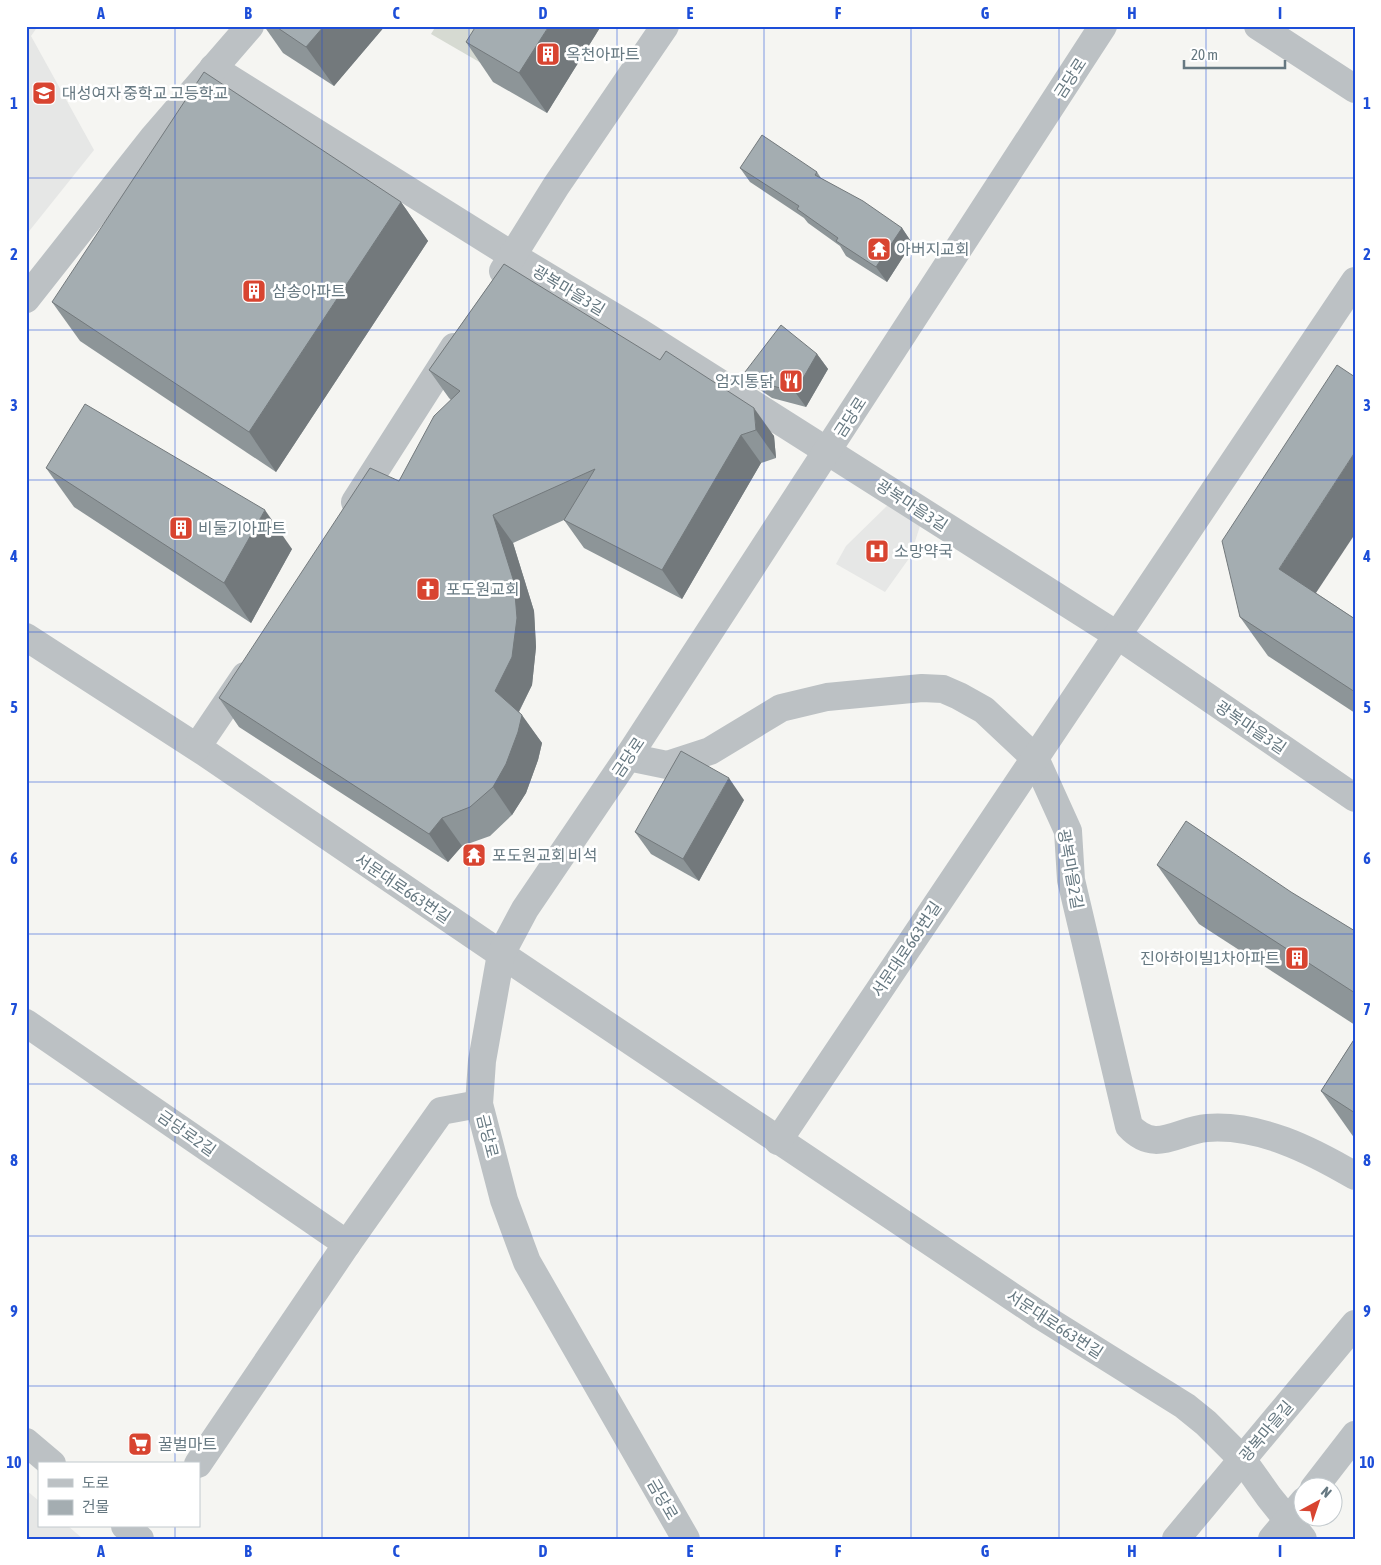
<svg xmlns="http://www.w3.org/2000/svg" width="1381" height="1565" font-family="'Asap Condensed','Noto Sans KR',sans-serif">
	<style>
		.built { fill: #e6e7e6 }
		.green { fill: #d6dad2 }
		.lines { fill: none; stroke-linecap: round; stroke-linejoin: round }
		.minor { stroke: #bcc1c4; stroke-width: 28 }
		.wall { fill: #8d9598 }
		.shaded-wall { fill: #73797c }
		.building { fill: #a4adb1; stroke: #73797c }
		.grid { fill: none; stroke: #1d4ed8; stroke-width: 1; stroke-opacity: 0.55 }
		.labels { text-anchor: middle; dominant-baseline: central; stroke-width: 5; stroke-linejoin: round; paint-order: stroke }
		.poi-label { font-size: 16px; fill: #667881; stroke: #fff; text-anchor: start }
		.street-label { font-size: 16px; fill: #667881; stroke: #fff }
		.neatline { fill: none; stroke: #1d4ed8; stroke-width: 2 }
		.grid-label { font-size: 16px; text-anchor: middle; font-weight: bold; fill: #1d4ed8 }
	</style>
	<rect width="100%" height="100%" fill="#f5f5f2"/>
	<g class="built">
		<polygon points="26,26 38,26 31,36 94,150 26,235"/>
		<polygon points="891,502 921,523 910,557 885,592 836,564 846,546"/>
		<polygon points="26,1490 39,1501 39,1526 68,1526 83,1539 26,1539"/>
	</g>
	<polygon class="green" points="436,26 508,26 481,63 431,34"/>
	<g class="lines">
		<g class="minor">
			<polyline points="1258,26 1355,89"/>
			<polyline points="213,68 513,256 641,333 1117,635 1355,798"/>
			<polyline points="503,271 556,186 665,26"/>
			<polyline points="26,299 153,138 250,26"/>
			<polyline points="355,502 454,347"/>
			<polyline points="26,637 204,752 501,954 1041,1316 1185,1406 1206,1423 1242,1459 1269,1497 1303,1539"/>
			<polyline points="197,747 245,676"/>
			<path d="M628,757L667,765L710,751L781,708L827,697L922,688L943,689L959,696L984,710L1035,758L1068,831L1071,880L1129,1126C1156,1155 1177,1130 1207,1128C1259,1124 1311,1150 1355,1176"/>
			<polyline points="26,1023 347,1244"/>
			<polyline points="778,1141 1355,281"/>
			<polyline points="26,1442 52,1464"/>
			<polyline points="198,1464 347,1244 441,1111 479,1104"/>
			<polyline points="1314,1488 1355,1435"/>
			<polyline points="125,1526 140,1539"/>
			<polyline points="686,1539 527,1262 504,1200 479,1104 482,1061 501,954 525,909 628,757 1103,26"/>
			<polyline points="1176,1539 1355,1324"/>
			<polyline points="1272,1539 1304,1501"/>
		</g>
	</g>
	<g class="wall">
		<polygon points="264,26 385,26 334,86 283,53"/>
		<polygon points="601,26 547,113 493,82 466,42"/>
		<polygon points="740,168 817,172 821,178 902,228 912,243 887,282 846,256 840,246 808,223 804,218 750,182"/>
		<polygon points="401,202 428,241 276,472 80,341 52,302"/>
		<polygon points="504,264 774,436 776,458 761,463 682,599 584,548 564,520 513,543 534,611 536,647 532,685 519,712 542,743 538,760 526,793 512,815 490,836 462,846 448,862 239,727 219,698 399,481 451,400 449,398 429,370"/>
		<polygon points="817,354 828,369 806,407 772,398 756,387 745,372"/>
		<polygon points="46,468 292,549 251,623 74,507"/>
		<polygon points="1316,593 1355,619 1355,713 1268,656 1240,617"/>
		<polygon points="744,800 699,881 651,854 635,832"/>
		<polygon points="1157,865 1355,931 1355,1025 1199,924"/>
		<polygon points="1355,1038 1355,1139 1321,1091"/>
	</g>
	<g class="shaded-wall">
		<polygon points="324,26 385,26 334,86 306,47"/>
		<polygon points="549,26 601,26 547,113 519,73"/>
		<polygon points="401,202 428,241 276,472 249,432"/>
		<polygon points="902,228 912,243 887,282 876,267"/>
		<polygon points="817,354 828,369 806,407 795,392"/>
		<polygon points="754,408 774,436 776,458 756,430"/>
		<polygon points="741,435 761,463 682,599 662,570"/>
		<polygon points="1355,452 1355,534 1306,608 1279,569"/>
		<polygon points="265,510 292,549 251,623 224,583"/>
		<polygon points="493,515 513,543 534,611 536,647 532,685 515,719 495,691"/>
		<polygon points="522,715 542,743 538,760 526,793 512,815 493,787"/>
		<polygon points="729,778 744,800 699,881 683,859"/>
		<polygon points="442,818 462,846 448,862 429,834"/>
	</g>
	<g class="building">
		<polygon points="275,26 324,26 306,47"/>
		<polygon points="476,26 549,26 519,73 466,42"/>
		<polygon points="204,72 401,202 249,432 52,302"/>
		<polygon points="762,135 817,172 815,175 863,201 902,228 876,267 836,241 838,238 797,209 799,206 740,168"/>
		<polygon points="504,264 660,360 666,351 754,408 756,430 741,435 662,570 564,520 595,469 493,515 514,582 517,618 512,657 495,691 522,715 518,732 506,764 493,787 470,807 442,818 429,834 219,698 370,468 399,481 434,416 460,391 429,370"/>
		<polygon points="781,325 817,354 795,392 762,383 745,372"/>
		<polygon points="1337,365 1355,377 1355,452 1279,569 1355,619 1355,692 1240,617 1222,541"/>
		<polygon points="85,404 265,510 224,583 46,468"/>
		<polygon points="681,751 729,778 683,859 635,832"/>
		<polygon points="1186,821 1291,892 1355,931 1355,993 1157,865"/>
		<polygon points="1355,1038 1355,1113 1321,1091"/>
	</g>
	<path class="grid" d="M175,26V1464M322,26V1539M469,26V1539M617,26V1539M764,26V1539M911,26V1539M1059,26V1539M1206,26V1539M26,178H1355M26,330H1355M26,480H1355M26,632H1355M26,782H1355M26,934H1355M26,1084H1355M26,1236H1355M26,1386H1355M175,1526V1539"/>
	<defs>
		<g id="building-square" transform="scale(1.25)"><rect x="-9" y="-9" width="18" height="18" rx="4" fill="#d84430" stroke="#fff"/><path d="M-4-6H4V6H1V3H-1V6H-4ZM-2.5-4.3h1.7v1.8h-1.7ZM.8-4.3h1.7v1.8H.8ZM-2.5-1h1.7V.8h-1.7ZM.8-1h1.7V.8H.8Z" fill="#fff"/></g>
		<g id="school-square" transform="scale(1.25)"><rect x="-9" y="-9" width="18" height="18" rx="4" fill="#d84430" stroke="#fff"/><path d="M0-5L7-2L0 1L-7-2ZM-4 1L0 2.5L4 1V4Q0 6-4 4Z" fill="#fff"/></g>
		<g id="temple-square" transform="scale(1.25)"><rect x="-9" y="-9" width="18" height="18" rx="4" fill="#d84430" stroke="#fff"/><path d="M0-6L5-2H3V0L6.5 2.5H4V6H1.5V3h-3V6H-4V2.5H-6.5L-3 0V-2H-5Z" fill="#fff"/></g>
		<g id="restaurant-square" transform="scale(1.25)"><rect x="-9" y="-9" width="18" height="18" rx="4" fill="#d84430" stroke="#fff"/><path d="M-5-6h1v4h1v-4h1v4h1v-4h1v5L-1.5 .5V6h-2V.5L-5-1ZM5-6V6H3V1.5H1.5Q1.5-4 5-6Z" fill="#fff"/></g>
		<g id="hospital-square" transform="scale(1.25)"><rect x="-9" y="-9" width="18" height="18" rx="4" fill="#d84430" stroke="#fff"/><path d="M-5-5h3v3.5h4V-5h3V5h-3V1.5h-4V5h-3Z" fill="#fff"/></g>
		<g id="church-square" transform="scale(1.25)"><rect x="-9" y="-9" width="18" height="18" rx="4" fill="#d84430" stroke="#fff"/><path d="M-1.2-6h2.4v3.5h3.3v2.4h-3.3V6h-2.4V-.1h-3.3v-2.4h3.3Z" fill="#fff"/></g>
		<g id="supermarket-square" transform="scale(1.25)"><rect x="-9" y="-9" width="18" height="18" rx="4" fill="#d84430" stroke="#fff"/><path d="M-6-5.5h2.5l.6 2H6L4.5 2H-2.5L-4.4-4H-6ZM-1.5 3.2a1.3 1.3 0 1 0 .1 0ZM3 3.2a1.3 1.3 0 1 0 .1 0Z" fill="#fff"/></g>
	</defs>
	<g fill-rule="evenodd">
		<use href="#building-square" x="548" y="54"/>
		<use href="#school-square" x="44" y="93"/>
		<use href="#temple-square" x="879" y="249"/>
		<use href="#building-square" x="254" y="291"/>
		<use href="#restaurant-square" x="791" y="381"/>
		<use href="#building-square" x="181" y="528"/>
		<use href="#hospital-square" x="877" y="551"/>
		<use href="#church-square" x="428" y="589"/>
		<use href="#temple-square" x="474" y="855"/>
		<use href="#building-square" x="1297" y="958"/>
		<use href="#supermarket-square" x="140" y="1444"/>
	</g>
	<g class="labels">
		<g class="poi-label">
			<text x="566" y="54">옥천아파트</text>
			<text x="62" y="93">대성여자 중학교 고등학교</text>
			<text x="896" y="249">아버지교회</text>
			<text x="272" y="291">삼송아파트</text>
			<text x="774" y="381" text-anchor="end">엄지통닭</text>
			<text x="198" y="528">비둘기아파트</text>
			<text x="894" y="551">소망약국</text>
			<text x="446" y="589">포도원교회</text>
			<text x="492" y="855">포도원교회 비석</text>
			<text x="1280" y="958" text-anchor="end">진아하이빌1차아파트</text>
			<text x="158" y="1444">꿀벌마트</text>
		</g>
		<g class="street-label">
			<text transform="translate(1070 78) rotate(-57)">금당로</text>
			<text transform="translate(569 290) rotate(31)">광복마을3길</text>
			<text transform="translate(850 417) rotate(-57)">금당로</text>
			<text transform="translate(912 505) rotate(33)">광복마을3길</text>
			<text transform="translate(1251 727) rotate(34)">광복마을3길</text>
			<text transform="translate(628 757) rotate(-56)">금당로</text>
			<text transform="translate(1071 869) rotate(80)">광복마을2길</text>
			<text transform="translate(403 888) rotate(34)">서문대로663번길</text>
			<text transform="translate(906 949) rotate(-56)">서문대로663번길</text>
			<text transform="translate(187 1133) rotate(35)">금당로2길</text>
			<text transform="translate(488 1136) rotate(76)">금당로</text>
			<text transform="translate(1055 1324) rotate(33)">서문대로663번길</text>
			<text transform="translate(1266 1431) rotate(-50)">광복마을길</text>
			<text transform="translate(663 1499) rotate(60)">금당로</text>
		</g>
	</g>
	<rect width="1381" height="1565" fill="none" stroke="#ffffff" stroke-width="55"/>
	<rect x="38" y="1462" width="162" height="65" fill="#ffffff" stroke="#c2c9cd"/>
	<rect x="48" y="1479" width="25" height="8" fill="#bcc1c4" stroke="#c2c9cd"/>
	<text x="82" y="1488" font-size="15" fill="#667881">도로</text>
	<rect x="48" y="1500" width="25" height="15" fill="#a4adb1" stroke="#c2c9cd"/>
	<text x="82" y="1512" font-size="15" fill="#667881">건물</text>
	<g transform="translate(1318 1502) rotate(40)"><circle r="24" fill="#ffffff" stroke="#c2c9cd"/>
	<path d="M0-4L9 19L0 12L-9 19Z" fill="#d84430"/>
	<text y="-8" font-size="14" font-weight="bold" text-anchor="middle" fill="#667881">N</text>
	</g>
	<path d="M1184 60v8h101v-8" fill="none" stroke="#667881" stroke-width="2.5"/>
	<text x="1191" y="60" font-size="15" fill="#667881" stroke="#ffffff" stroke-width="4" paint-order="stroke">20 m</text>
	<rect x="28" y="28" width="1326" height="1510" class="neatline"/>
	<g class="grid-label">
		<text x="101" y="19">A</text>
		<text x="248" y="19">B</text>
		<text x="396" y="19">C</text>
		<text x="543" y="19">D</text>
		<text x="690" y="19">E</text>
		<text x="838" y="19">F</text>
		<text x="985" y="19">G</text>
		<text x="1132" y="19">H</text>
		<text x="1280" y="19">I</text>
		<text x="14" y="109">1</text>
		<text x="1367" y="109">1</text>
		<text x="14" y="260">2</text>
		<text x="1367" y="260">2</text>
		<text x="14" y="411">3</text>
		<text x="1367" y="411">3</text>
		<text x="14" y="562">4</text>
		<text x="1367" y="562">4</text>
		<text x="14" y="713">5</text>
		<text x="1367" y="713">5</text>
		<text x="14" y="864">6</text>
		<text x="1367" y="864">6</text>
		<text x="14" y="1015">7</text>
		<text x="1367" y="1015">7</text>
		<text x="14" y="1166">8</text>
		<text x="1367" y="1166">8</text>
		<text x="14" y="1317">9</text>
		<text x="1367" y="1317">9</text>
		<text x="14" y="1468">10</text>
		<text x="1367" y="1468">10</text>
		<text x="101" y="1557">A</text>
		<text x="248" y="1557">B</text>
		<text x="396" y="1557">C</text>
		<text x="543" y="1557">D</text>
		<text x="690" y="1557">E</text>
		<text x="838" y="1557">F</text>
		<text x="985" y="1557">G</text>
		<text x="1132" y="1557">H</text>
		<text x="1280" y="1557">I</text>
	</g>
</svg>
